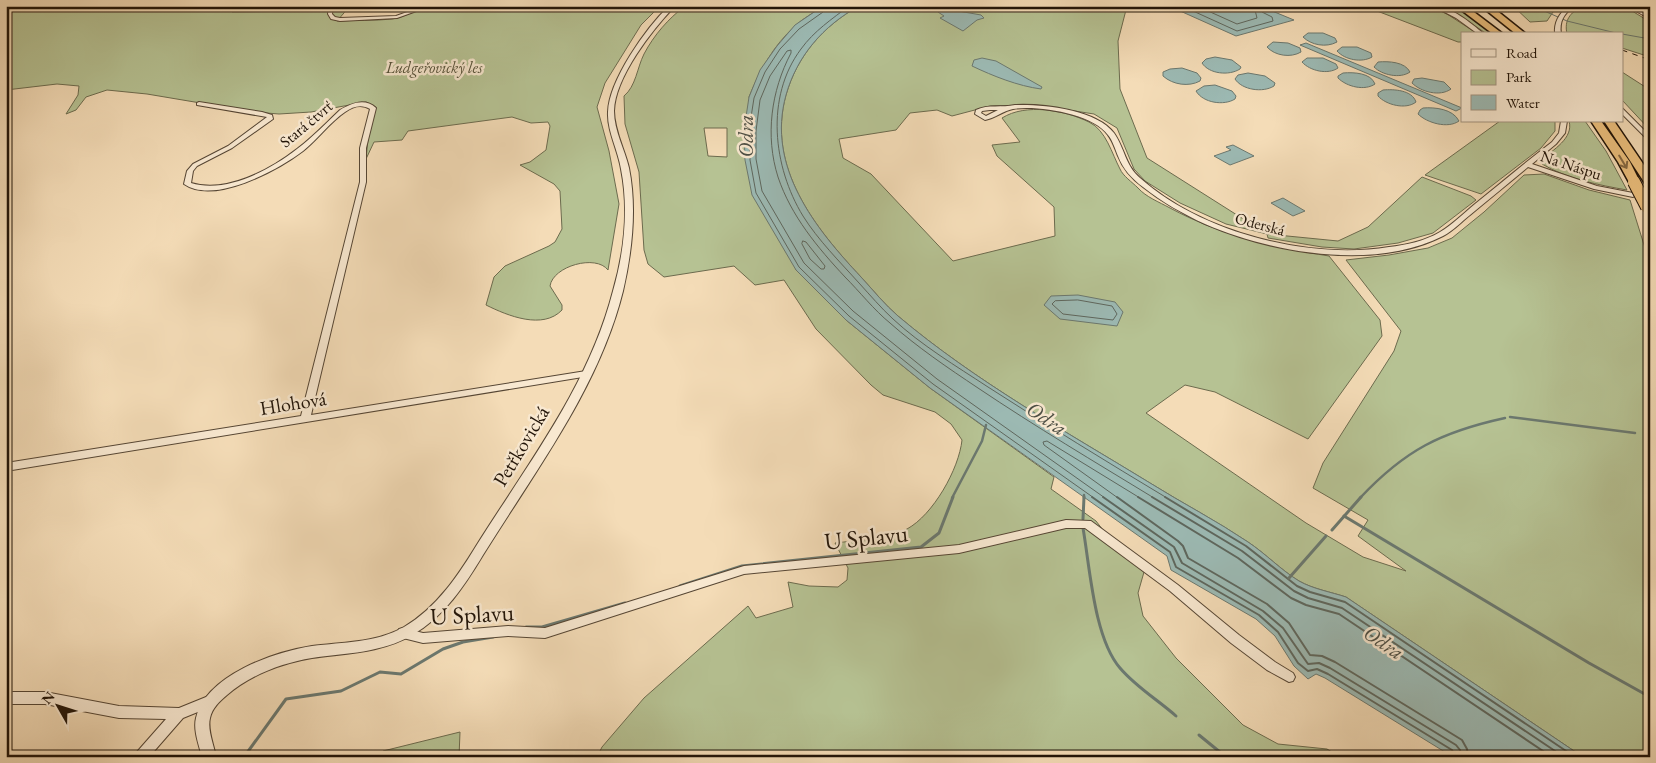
<svg xmlns="http://www.w3.org/2000/svg" width="1656" height="763" font-family="'EB Garamond',serif">
	<style>
		.green { fill: #b6c293; stroke: #6c6b4e; fill-rule: evenodd }
		.water { fill: #9cbab4; stroke: #6b786f }
		.lines { fill: none; stroke-linecap: round; stroke-linejoin: round }
		.shore-far1 { stroke: #5e675e; stroke-width: 1 }
		.shore { stroke: #5e675e; stroke-width: 2 }
		.stream-far2 { stroke: #6b786f; stroke-width: 1 }
		.stream-far1 { stroke: #6b786f; stroke-width: 2.5 }
		.stream { stroke: #6b786f; stroke-width: 3 }
		.minor-casing { stroke: #564634; stroke-width: 2 }
		.tertiary-casing { stroke: #564634; stroke-width: 2 }
		.motorway-casing { stroke: #211408; stroke-width: 3 }
		.minor { fill: #f8e8d0; fill-rule: evenodd }
		.tertiary { fill: #f8e8d0; fill-rule: evenodd }
		.motorway { fill: #eabe7c; fill-rule: evenodd }
		.rail { stroke: #211408; stroke-width: 1; stroke-dasharray: 5.5 5.5; stroke-linecap: butt }
		.motorway-bridge-casing { stroke: #211408; stroke-width: 14; stroke-linecap: butt }
		.motorway-bridge { stroke: #eabe7c; stroke-width: 12 }
		.oneway { stroke: #866942 }
		.labels { text-anchor: middle; dominant-baseline: central; stroke-width: 5; stroke-linejoin: round; paint-order: stroke }
		.far-park-label { font-size: 16px; font-style: italic; fill: #555139; stroke: #f8e8d0 }
		.far-street-label { font-size: 16px; fill: #211408; stroke: #f8e8d0 }
		.street-label { font-size: 20px; fill: #211408; stroke: #f8e8d0 }
		.water-label { font-size: 21px; font-style: italic; fill: #4c4e44; stroke: #f8e8d0 }
		.near-street-label { font-size: 24px; fill: #211408; stroke: #f8e8d0 }
	</style>
	<rect width="100%" height="100%" fill="#f4dcb7"/>
	<filter id="stains"><feTurbulence type="fractalNoise" baseFrequency=".004" numOctaves="4"/><feColorMatrix values="0 0 0 0 .2 0 0 0 0 .09 0 0 0 0 .02 0 0 0 .5 -.17"/></filter>
	<radialGradient id="worn" r=".72"><stop offset=".6" stop-color="#630" stop-opacity="0"/><stop offset="1" stop-color="#630" stop-opacity=".3"/></radialGradient>
	<g class="green">
		<path d="M6,6H236L232,12L313,11L319,6H350L337,21C355,20 374,21 392,19C407,17 413,9 430,9L660,6L641,25L605,83L597,107L609,151L619,204L608,270C596,254 553,266 550,286L562,305V310C543,330 508,316 486,305L494,277L505,266L549,246L555,242L562,229L560,191L554,184L520,165L530,162L546,150L550,126L548,122L531,123L512,117L408,131L402,140L374,142L366,159L368,139L376,107L366,102L311,112L279,114L254,112L147,94L107,90L86,97L76,110L66,114L78,95L79,86L57,84L6,90Z"/>
		<path d="M685,6H823C814,13 803,18 795,26C773,46 760,70 749,97L796,270L846,320L930,388L1054,477L1051,489L1096,521L1120,552L1144,572L1138,593L1143,616L1176,658L1243,725L1278,744L1327,749L1340,757H597L602,747L644,698L748,606L756,618L793,607L788,582L809,586L838,587L847,580L848,568L835,543C857,540 886,541 907,529C933,515 959,469 962,440L951,424L935,412L883,395L871,385L816,329L784,280L755,285L734,266L664,277L648,264L644,250L639,172L625,124L624,96C636,86 637,68 644,54C654,35 668,19 685,6ZM704,128H727V157L708,156Z"/>
		<path d="M859,6H1127L1118,41L1120,89L1147,158L1267,234L1338,241L1368,227L1422,177L1471,196L1476,200L1433,233L1398,243L1354,249L1322,247L1268,238L1267,234L1226,224L1180,203L1145,181L1134,169L1117,128L1094,114L1036,105L990,106L952,116L937,110L910,113L896,130L839,139L843,158L871,174L953,261L1055,236L1054,207L997,156L992,145L1020,142L1002,118C1026,103 1064,110 1089,122C1106,130 1112,154 1120,169C1123,176 1132,182 1138,188C1146,197 1159,202 1170,208C1220,235 1273,247 1329,256L1380,320L1382,336L1308,439L1215,392L1185,385L1146,413L1306,523L1363,557L1406,571L1358,536L1368,520L1313,488L1323,463L1394,351L1401,331L1346,260L1389,255L1428,248L1452,238L1484,212L1524,175L1544,174L1589,190L1630,200L1650,264V757H1583L1346,597C1331,592 1313,589 1299,581C1281,570 1266,554 1248,542C1217,521 1182,503 1150,483C1065,431 975,381 898,316C885,305 873,290 861,277C815,228 766,167 786,95C797,56 823,26 859,6Z"/>
		<polygon points="1364,6 1429,6 1447,14 1478,34 1462,34 1462,42 1458,42"/>
		<polygon points="1440,6 1456,6 1496,34 1487,34 1454,12"/>
		<polygon points="1513,6 1557,6 1547,21 1530,22"/>
		<path d="M1582,6H1624L1650,22V57L1622,48V34H1567C1564,20 1570,13 1582,6Z"/>
		<polygon points="1622,72 1650,90 1650,130 1622,100"/>
		<polygon points="1500,121 1555,121 1555,131 1541,148 1481,194 1425,175"/>
		<path d="M1569,121H1585L1606,151L1627,190C1599,185 1567,179 1542,164L1541,160C1553,150 1574,138 1569,121Z"/>
		<polygon points="460,732 459,757 382,757 383,751"/>
	</g>
	<g class="water">
		<path d="M823,6H859C823,26 797,56 786,95C766,167 815,228 861,277C873,290 885,305 898,316C975,381 1065,431 1150,483C1182,503 1217,521 1248,542C1266,554 1281,570 1299,581C1313,589 1331,592 1346,597L1583,757H1453L1325,678L1316,674L1308,679L1294,666L1275,636L1256,619L1171,570L1167,556L930,388L846,320L796,270L752,195L745,160L744,130L749,97L760,70L777,46L795,25Z"/>
		<polygon points="1169,6 1260,6 1294,20 1236,36"/>
		<polygon points="947,9 981,15 984,18 977,20 963,31 940,18 944,16 938,12"/>
		<path d="M1308,33H1323L1335,38L1337,42C1326,48 1311,45 1303,37Z"/>
		<path d="M1273,42L1288,43L1300,48L1301,52C1291,58 1275,56 1267,47Z"/>
		<polygon points="1306,43 1462,108 1456,111 1300,45"/>
		<path d="M1342,47H1357L1371,53L1372,57C1362,63 1345,60 1337,51Z"/>
		<path d="M1215,57L1232,60L1241,67L1240,69C1229,76 1209,74 1202,63L1206,59Z"/>
		<path d="M982,58L996,61L1042,87L1041,89C1018,86 993,76 972,66L974,60Z"/>
		<path d="M1307,58H1323L1336,64L1338,68C1328,75 1310,71 1302,62Z"/>
		<path d="M1378,62C1389,61 1405,62 1410,72C1400,79 1382,75 1374,67Z"/>
		<path d="M1182,68L1197,73L1201,78L1200,81C1189,87 1173,85 1163,76V72L1170,69Z"/>
		<path d="M1248,73L1265,76L1275,83L1274,86C1263,93 1242,90 1235,79L1238,75Z"/>
		<path d="M1343,73C1354,72 1371,73 1375,84C1365,91 1347,87 1338,78V76Z"/>
		<path d="M1422,78L1444,82L1451,89C1440,97 1421,92 1412,83L1414,79Z"/>
		<path d="M1215,85L1232,91L1236,96L1235,99C1224,106 1203,103 1196,91L1204,86Z"/>
		<path d="M1383,90C1394,89 1412,90 1416,102C1406,110 1386,105 1378,96V93Z"/>
		<path d="M1423,108C1435,107 1453,109 1459,121C1448,129 1427,123 1418,114L1420,110Z"/>
		<polygon points="1233,145 1254,156 1230,165 1214,156 1231,150 1226,147"/>
		<polygon points="1283,198 1305,211 1293,216 1271,203"/>
		<polygon points="1078,295 1115,302 1123,312 1117,326 1060,319 1044,305 1051,296"/>
	</g>
	<g class="lines">
		<g class="shore-far1">
			<polyline points="825,6 823,12 799,29 780,49 765,72 754,98 749,130 750,160 756,193 799,267 849,316 933,384 1094,498"/>
			<path d="M849,6C832,19 814,31 801,49C765,97 773,167 803,216C818,240 840,262 859,283C870,295 881,308 893,319C921,345 956,366 988,387C1047,425 1107,462 1167,498"/>
			<polyline points="1182,6 1237,31 1273,21 1272,17 1262,12 1260,6"/>
			<polyline points="1197,6 1237,24 1257,18 1254,6"/>
			<polygon points="803,241 806,242 825,266 824,269 821,269 810,259 802,244"/>
			<polygon points="1078,300 1112,306 1117,314 1113,320 1063,314 1052,304 1055,301"/>
			<path d="M1105,498L937,379L853,311L804,263L762,191L756,159V131L760,100L770,76L787,51L791,50V53C771,91 765,136 778,177C791,216 818,248 845,277C860,292 874,310 890,323C917,347 948,368 978,388C1036,427 1095,462 1154,498"/>
			<polyline points="1118,498 1044,445 1043,442 1047,441 1140,498"/>
		</g>
		<g class="shore">
			<polyline points="1092,497 1170,552 1176,567 1259,615 1278,632 1298,663 1308,671 1317,669 1328,674 1452,750 1455,757"/>
			<polyline points="1103,497 1174,547 1182,563 1263,611 1283,628 1308,664 1319,663 1330,668 1456,745 1460,750 1461,757"/>
			<polyline points="1117,497 1178,541 1183,546 1188,558 1267,604 1289,623 1310,655 1322,656 1335,662 1462,740 1467,749 1468,757"/>
			<polyline points="1138,497 1238,558 1291,598 1306,605 1339,614 1552,757"/>
			<polyline points="1152,497 1242,551 1294,591 1308,598 1342,608 1564,757"/>
			<polyline points="1165,497 1246,546 1297,586 1310,592 1345,602 1575,757"/>
		</g>
		<g class="stream-far2">
			<polyline points="1533,6 1567,21 1620,34"/>
			<polyline points="1622,34 1650,39"/>
		</g>
		<g class="stream-far1">
			<polyline points="1510,417 1635,433"/>
			<polyline points="952,498 982,441 986,425"/>
			<polyline points="1084,498 1084,495"/>
			<path d="M1360,498C1405,450 1441,432 1505,418"/>
		</g>
		<g class="stream">
			<polyline points="1344,516 1589,663 1650,697"/>
			<polyline points="1083,519 1084,497"/>
			<path d="M1083,528C1090,568 1094,638 1120,668C1136,687 1158,700 1176,716"/>
			<polyline points="1332,530 1361,497"/>
			<polyline points="1289,578 1326,536"/>
			<polyline points="680,586 742,566 921,547 939,533 953,497"/>
			<polyline points="526,627 542,627 625,603"/>
			<polyline points="1199,735 1226,757"/>
			<polyline points="244,757 286,699 341,691 380,672 401,674 443,649 463,642 493,637"/>
		</g>
		<g class="minor-casing">
			<g id="minor">
				<polygon points="329,6 333,6 332,14 335,17 340,18 396,16 421,7 532,6 530,7 422,9 397,18 340,21 331,19 328,14"/>
				<path d="M1433,6C1451,6 1471,23 1484,34H1478L1456,18Z"/>
				<path d="M1568,6H1574C1564,14 1559,21 1561,34H1555C1554,22 1559,14 1568,6Z"/>
				<path d="M199,102L262,112L272,115L273,119L232,148L197,166L193,171L191,183C226,194 270,170 297,149C313,137 326,123 340,110C352,103 365,98 376,108L366,148V182L311,415L586,371L590,374L589,376L6,471V463L301,416L360,182V148L370,109C362,104 353,106 345,112C330,122 318,139 303,151C278,170 214,205 184,184L187,171L193,164L228,146L267,117L197,105V103Z"/>
				<path d="M1015,105C1042,104 1096,109 1114,133C1125,149 1125,165 1140,178C1202,233 1309,260 1389,247C1406,245 1425,241 1440,232C1452,225 1464,213 1475,204C1501,183 1526,162 1552,142L1559,133L1561,121H1567L1565,133L1556,144L1532,164L1597,186L1633,193L1636,195L1633,197L1594,189L1528,167C1509,183 1489,199 1470,215C1461,222 1453,231 1443,236C1374,271 1273,253 1205,224C1183,214 1162,202 1143,187C1132,179 1123,169 1118,156C1115,149 1113,141 1108,135C1093,114 1038,105 1013,109C1003,111 995,118 985,120L975,114L976,110C988,104 1002,108 1015,105ZM990,110H998L986,116L981,113L982,111Z"/>
				<polygon points="1622,108 1650,136 1650,142 1622,114"/>
				<polygon points="1066,520 1091,521 1178,585 1239,635 1275,662 1293,673 1295,677 1293,681 1289,682 1267,670 1231,643 1170,591 1085,528 1066,528 959,553 744,574 545,638 508,636 423,643 399,637 397,633 399,629 403,628 423,633 508,626 545,628 744,566 959,545"/>
				<polygon points="6,692 45,692 119,706 179,708 211,695 215,697 217,701 215,705 183,718 149,757 134,757 136,753 166,719 119,718 45,704 6,704"/>
			</g>
		</g>
		<g class="tertiary-casing">
			<g id="tertiary">
				<path d="M669,6H675C652,30 615,77 614,111C614,131 625,150 629,168C637,208 632,252 623,291C599,388 535,471 483,555C465,585 444,617 412,635C382,653 346,653 312,658C282,663 250,675 227,695C220,701 212,708 210,718C207,730 214,745 216,757H202C199,745 193,730 196,718C206,675 274,652 312,646C343,642 376,643 404,627C437,608 459,574 478,543C529,462 589,385 613,291C624,253 629,209 621,169C618,150 607,131 608,112C609,80 646,28 669,6Z"/>
				<polygon points="1627,6 1635,6 1650,15 1650,19"/>
			</g>
		</g>
		<g class="motorway-casing">
			<g id="motorway">
				<polygon points="1456,6 1466,6 1503,34 1493,34"/>
				<polygon points="1481,6 1491,6 1526,34 1516,34"/>
				<polygon points="1591,121 1601,121 1630,162 1640,182 1638,184 1630,184 1618,162"/>
				<polygon points="1604,121 1614,121 1650,174 1650,186 1646,185"/>
			</g>
		</g>
		<use href="#minor" class="minor"/>
		<use href="#tertiary" class="tertiary"/>
		<use href="#motorway" class="motorway"/>
		<polyline class="rail" points="1622,50 1650,60"/>
		<g class="motorway-bridge-casing">
			<polyline id="motorway-bridge" points="1634,182 1647,207"/>
		</g>
		<use href="#motorway-bridge" class="motorway-bridge"/>
	</g>
	<defs><path id="oneway-shaft" d="M-6 0H5M1.5-3L5.5 0L1.5 3" fill="none" stroke-width="1.6" stroke-linecap="round" stroke-linejoin="round" transform="scale(1.25)"/></defs>
	<use class="oneway" href="#oneway-shaft" transform="translate(1623 162) rotate(59)"/>
	<g class="labels">
		<g class="far-park-label">
			<text x="434" y="67">Ludgeřovický les</text>
		</g>
		<g class="far-street-label">
			<text transform="translate(306 124) rotate(-40)">Stará čtvrť</text>
			<text transform="translate(1571 165) rotate(18)">Na Náspu</text>
			<text transform="translate(1260 224) rotate(15)">Oderská</text>
		</g>
		<g class="street-label">
			<text transform="translate(293 403) rotate(-9)">Hlohová</text>
			<text transform="translate(521 446) rotate(-59)">Petřkovická</text>
		</g>
		<g class="water-label">
			<text transform="translate(745 136) rotate(-90)">Odra</text>
			<text transform="translate(1047 418) rotate(34)">Odra</text>
			<text transform="translate(1384 642) rotate(34)">Odra</text>
		</g>
		<g class="near-street-label">
			<text transform="translate(866 537) rotate(-6)">U Splavu</text>
			<text transform="translate(472 614) rotate(-3)">U Splavu</text>
		</g>
	</g>
	<rect width="1656" height="763" fill="none" stroke="#f4dcb7" stroke-width="25"/>
	<rect x="8" y="8" width="1641" height="748" fill="none" stroke="#211408" stroke-width="2.5"/>
	<rect x="12" y="12" width="1631" height="738" fill="none" stroke="#211408"/>
	<rect x="1461" y="32" width="162" height="90" fill="#f8e8d0" stroke="#a29380"/>
	<rect x="1471" y="49" width="25" height="8" fill="#f8e8d0" stroke="#a29380"/>
	<text x="1506" y="58" font-size="15" fill="#211408">Road</text>
	<rect x="1471" y="70" width="25" height="15" fill="#b6c293" stroke="#a29380"/>
	<text x="1506" y="82" font-size="15" fill="#211408">Park</text>
	<rect x="1471" y="95" width="25" height="15" fill="#9cbab4" stroke="#a29380"/>
	<text x="1506" y="108" font-size="15" fill="#211408">Water</text>
	<g transform="translate(58 706) rotate(309)" stroke="#f8e8d0" stroke-width="4" paint-order="stroke">
	<path d="M0-4L9 19L0 12L-9 19Z" fill="#211408"/>
	<text y="-8" font-size="14" font-weight="bold" text-anchor="middle" fill="#211408">N</text>
	</g>
	<rect width="100%" height="100%" filter="url(#stains)"/>
	<rect width="100%" height="100%" fill="url(#worn)"/>
</svg>
